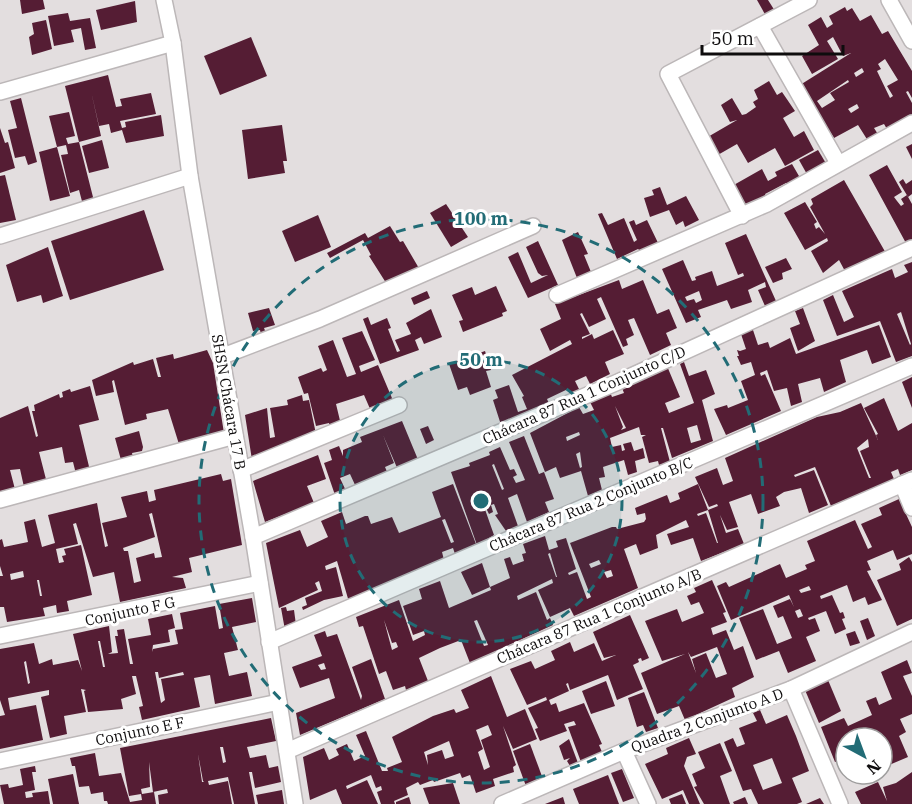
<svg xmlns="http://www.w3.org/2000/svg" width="912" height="804" font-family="'IBM Plex Serif',serif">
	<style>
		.building { fill: #551d34; fill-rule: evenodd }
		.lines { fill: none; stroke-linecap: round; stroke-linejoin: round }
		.minor-casing { stroke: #bcb7b8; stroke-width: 18 }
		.minor { stroke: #fff; stroke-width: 15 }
		.ring { fill: none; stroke: #226c76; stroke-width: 3; stroke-dasharray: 10 8 }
		.labels { text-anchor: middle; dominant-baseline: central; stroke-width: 6; stroke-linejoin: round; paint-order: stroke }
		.street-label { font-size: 15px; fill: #0e0c0d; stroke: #fff }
		.centre { fill: #226c76; stroke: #fff; stroke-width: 3 }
		.ring-label { font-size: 18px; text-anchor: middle; font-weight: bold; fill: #226c76; stroke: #fff; stroke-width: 6; stroke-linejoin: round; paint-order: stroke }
	</style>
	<rect width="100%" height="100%" fill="#e3dedf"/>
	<g class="building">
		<polygon points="20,0 43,0 45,9 22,14"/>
		<polygon points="757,0 768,0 775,11 766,16"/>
		<polygon points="135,1 137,22 101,30 96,10"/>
		<path d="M845,7L847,11L852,8L860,21L871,15L882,34L888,31L912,71V98L908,91L906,92L912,103V121L890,134L884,124L874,128L881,139L870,144L858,125L834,138L800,85L851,53L843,56L833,37L827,41L838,59L812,74L802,56L819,45L808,25L821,17L827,28L833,24L829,16ZM885,59L898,80L887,86L893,96L890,98L877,71L881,69L878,64ZM862,68L864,72L856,77L854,73ZM848,80L849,82L830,93L835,100L822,108L817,101ZM857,104L859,108L851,113L848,109Z"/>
		<polygon points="68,13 70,21 90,18 96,48 85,50 81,28 71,30 74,42 54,46 48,16"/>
		<polygon points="46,20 52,49 32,55 29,37 34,34 32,23"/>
		<polygon points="251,37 267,76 220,95 204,56"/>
		<polygon points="108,75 116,107 122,106 120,99 151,93 156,114 120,121 122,128 126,127 125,122 161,115 164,136 126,143 122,130 111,133 109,124 99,126 91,91 101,136 79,142 65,86"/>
		<polygon points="769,81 777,95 782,92 795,111 783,118 794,137 804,131 814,150 785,166 775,148 748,163 737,144 716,156 706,138 737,120 730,122 721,105 732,98 742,115 746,114 756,107 753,102 758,99 754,90"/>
		<polygon points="21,98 37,162 28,165 25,156 15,158 8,130 17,128 10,101"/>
		<polygon points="69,112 75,136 66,138 68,144 79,142 94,201 83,205 79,190 70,193 61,155 68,154 66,145 57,147 49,116"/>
		<polygon points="282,125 287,161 283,161 285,173 248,179 242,130"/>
		<polygon points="0,128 5,143 8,142 15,168 0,173"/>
		<polygon points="102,140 109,168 89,173 82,146"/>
		<polygon points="912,144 912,159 906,147"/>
		<polygon points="57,147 70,196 50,201 39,152"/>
		<polygon points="818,150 827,165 808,176 799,160"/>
		<polygon points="792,164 803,183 790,191 786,183 765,194 769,202 748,214 732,186 762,169 768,181 777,176 775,172"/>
		<polygon points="887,165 902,192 894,197 897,201 901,206 904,204 901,199 907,195 912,204 912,243 907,245 869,175"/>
		<polygon points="5,175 16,220 0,223 0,176"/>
		<polygon points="903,179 906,184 912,180 912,194 908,197 899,182"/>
		<polygon points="844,180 887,255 846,273 839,260 823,273 811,251 828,241 827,238 805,250 784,213 805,202 817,222 814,224 816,229 819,227 825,234 810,207 813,204 811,199"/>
		<polygon points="660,187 667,205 686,196 699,220 685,227 683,221 676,225 669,210 650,217 644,198 654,195 652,190"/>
		<polygon points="446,204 468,237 451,247 430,213"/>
		<polygon points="144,210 164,270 70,300 51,241"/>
		<polygon points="602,213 608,225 624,218 634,242 637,240 629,222 634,220 636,225 647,220 660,247 644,254 638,249 617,259 598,214"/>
		<polygon points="318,215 331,247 295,262 282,231"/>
		<polygon points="390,226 400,242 403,241 420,270 388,286 369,256 371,255 363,240 330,258 327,253 365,233 368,238"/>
		<polygon points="578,232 588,254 584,255 591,272 577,278 562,240"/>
		<path d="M746,234L776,301L765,306L758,290L766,287L765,282L748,290L752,302L731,309L727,300L698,310L701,317L686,323L662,269L683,260L692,281L696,280L695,277L712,271L717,286L744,276L743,273L738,275L725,243ZM699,291L702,300L696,303L694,299L687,301L685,297Z"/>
		<polygon points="538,241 558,285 528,298 508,257 518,252 531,283 548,275 542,276 538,273 526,247"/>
		<polygon points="48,247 63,296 43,303 41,295 17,302 6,265"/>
		<polygon points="786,258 792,269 782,273 783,279 773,283 765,267"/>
		<path d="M912,262V356L896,362L880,321L837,336L823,300L833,295L844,322L854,317L842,291L892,269L895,278L908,272L904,265ZM901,312L911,344L910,345L897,314Z"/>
		<polygon points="619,280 622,289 643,280 657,314 669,309 677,328 666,333 671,345 650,355 634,318 628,320 634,335 626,339 628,345 623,347 601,297 597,299 606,319 589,327 582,313 580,314 590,334 582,337 582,339 592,334 594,339 613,330 624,354 605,362 610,374 590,384 586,376 575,381 580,391 570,395 568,389 547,399 550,406 502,428 493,400 498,398 495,390 509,385 518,412 527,409 522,397 524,396 512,375 572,344 570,340 550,351 540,329 561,319 555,304"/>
		<polygon points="496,286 507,311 502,313 503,316 463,332 459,321 463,320 452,295 472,287 475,295"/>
		<polygon points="427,291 430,298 414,305 411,298"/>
		<polygon points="269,308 275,325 264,328 266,333 261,334 260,330 253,331 248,313"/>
		<polygon points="803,308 815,341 798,351 790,328 800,324 795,311"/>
		<polygon points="431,309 442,337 424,344 421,337 415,340 419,350 380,364 363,319 368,317 371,325 387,318 391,328 388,329 397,352 400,351 395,340 411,334 406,323"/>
		<polygon points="879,325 891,357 872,364 867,350 840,360 846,382 824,392 820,378 798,384 802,402 791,406 787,388 774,391 767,370 760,373 761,376 765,374 781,411 726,435 714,409 727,405 728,408 748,400 741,381 755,375 751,362 741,365 737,356 739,356 737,350 740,351 755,346 746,349 740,331 752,327 758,345 768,342 770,348 790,338 796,354"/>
		<polygon points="362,331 375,360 359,366 361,372 378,365 397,410 374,418 364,395 336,404 342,429 331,433 329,423 316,426 308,393 304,394 298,377 321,368 323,372 327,370 318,346 333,340 347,377 356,374 342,338"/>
		<polygon points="207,350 213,363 226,446 183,457 168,409 146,414 147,419 125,425 114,380 112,381 114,392 96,396 92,380 133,362 134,365 153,359 158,377 161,377 156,358 173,354 174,359"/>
		<polygon points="485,351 491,370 486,371 491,387 470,395 467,387 458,390 449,364"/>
		<path d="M684,362L689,376L706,370L715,394L702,400L713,441L672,458L663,428H661L670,462L659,465L658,461L649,463L642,437L646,435H641L639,427L610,438L612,447L621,445L622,451L625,450L623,444L631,442L634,451L643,448L645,458L635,461L637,472L628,475L624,460L603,467L605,477L599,478L602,490L588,496L581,471L560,478L556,467L545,472L530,433L579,407L583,414L594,410L590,402L610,392L612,397L624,393L622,388L632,385L630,381L667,366L680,397L665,403L669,413L694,403L680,364ZM615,406L626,428L621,430L623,427ZM697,425L701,440L691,443L687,428ZM579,432L580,435L567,441L566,437ZM580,452L582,467L580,468L576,454Z"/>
		<polygon points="912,377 912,408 902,382"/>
		<polygon points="90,386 99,420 79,425 92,479 78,482 73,462 65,463 62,447 39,452 49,491 26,496 20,469 10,470 17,497 0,503 0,418 28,406 36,437 38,436 32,411 35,411 34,405 59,394 60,398 63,397 62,392 70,389 71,392"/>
		<polygon points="302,395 303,401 309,400 317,439 252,460 245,415 267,408 270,438 275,437 270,408 288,405 287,400"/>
		<path d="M884,398L898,431L912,423V470L900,475L898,469L891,472L894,479L831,506L815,467L794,475L795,477L814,470L828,505L809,513L801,488L784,492L776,497L780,506L758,514L751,494L729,502L738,527L727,530L720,515L726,533L738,529L744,544L701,561L693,538L671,545L667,534L689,527L686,520L656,535L658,548L640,555L636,544L624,549L638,588L574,616L570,608L550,617L538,590L553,583L552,579L517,596L518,600L536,592L547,620L550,618L553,625L470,663L461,640L440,648L419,658L428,681L406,690L405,686L393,690L386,671L379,674L363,626L359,627L356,617L399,600L413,641L425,635L424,631L413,635L403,606L422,599L419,589L440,581L449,608L491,590L490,587L472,595L461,572L482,563L490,587L510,578L504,559L510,557L513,565L524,561L522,554L526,553L523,544L545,536L549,550L558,547L556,541L566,538L576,569L568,573L569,575L577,572L587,599L591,597L570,543L612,527H616L617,529L644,522L646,519L645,513L637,515L635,508L667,495L670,503L680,499L678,493L698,484L708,510L718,506L717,504L709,507L695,477L717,468L723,485L733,481L725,458L817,417L840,412L861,403L878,440L876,435L878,434L864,408ZM868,439L869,447L860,451L871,478H869L857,448ZM708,510L718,543H717L706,513L698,516L697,514ZM550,553L557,577H556L548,554ZM599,560L601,564L591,568L589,564ZM611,570L613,576L607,578L604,572ZM384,620L392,643L396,642L398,647L392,650ZM477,620L488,645L484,646L474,621Z"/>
		<polygon points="402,421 419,462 398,470 383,435 394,463 385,467 388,474 356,487 350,474 340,478 346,491 335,495 324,463 332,460 329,450 339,446 343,456 343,450 362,442 360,437"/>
		<polygon points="428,426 434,440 426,444 420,429"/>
		<polygon points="139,431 143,447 142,451 132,453 136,469 124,471 115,438"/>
		<path d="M524,436L539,474L544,472L554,499L545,502L549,512L527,522L517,494L508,498L518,526L506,531L495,515L498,514L494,504L491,505L493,512L489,514L481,498L494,535L477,545L451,472L470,466L469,463L490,455L489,452L500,447L510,470L514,469L517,475L513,477L516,483L525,480L509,442ZM494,464L504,489L502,490L492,465Z"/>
		<polygon points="318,455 326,479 307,486 314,503 265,522 253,481"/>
		<path d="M221,474L223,481L231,479L242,545L189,558L192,572L172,577L183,578L186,588L120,602L114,572L93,577L76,523L73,524L78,544L56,549L59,563L64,562L62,556L66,555L64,549L81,545L92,595L67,601L69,611L57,613L56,605L43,608L45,616L7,622L4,607H0V576H3L0,566V540L2,539L4,547L28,542L24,522L35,519L42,547L55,543L48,515L97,503L105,547L108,546L102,523L127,517L121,497L147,491L149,502L156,500L154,490ZM152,513L162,557L155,558L154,553L136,558L141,581L134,583L128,551H124L123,548L155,537L149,514ZM23,571L24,577L11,580L10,574ZM37,580H39L42,596H40Z"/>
		<path d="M453,484L476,544L455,554L453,548L442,552L444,560L349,602L337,561L325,566L326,570L336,567L343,596L324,600L303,610L302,607L307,605L305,598L322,591L319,581L315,583L318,590L279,608L266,543L300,530L307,547L328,537L321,521L342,512L346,524L365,516H368L371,524L392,517L399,533L441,517L432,492ZM445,519L454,542L451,543L442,520Z"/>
		<path d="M899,499L912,527V554L897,560L893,550L867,561L871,570L867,571L882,600L868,605L865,597L853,602L847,585L820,596L821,599L832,595L840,613L843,612L845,618L842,619L846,629L835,634L826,611L808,618L809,620L815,618L820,631L806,637L816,661L788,673L779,651L756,660L739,618L763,609L777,644L792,638L783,616L778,618L773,606L790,599L794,607L789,595L731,620L717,586L726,582L729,587L780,564L786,578L807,569L805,565L815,561L807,541L855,520L868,549L872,547L861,524L882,515L879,508ZM809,586L811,590L801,593L799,590ZM800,609L803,616L798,618L795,611Z"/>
		<polygon points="909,557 912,562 912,619 897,626 877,580 901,570 899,564"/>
		<path d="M712,580L726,612L723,613L727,622L711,628L713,635L726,630L734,650L743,646L754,677L732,688L735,697L685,720L679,706L657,714L641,673L685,654L662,661L645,621L677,609L682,622L704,613L699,602L691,605L687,596L696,592L694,588ZM717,647L727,674L716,678L706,653L692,659L696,673L688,652L691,657Z"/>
		<path d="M252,598L256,622L232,627L238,650L224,653L229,676L247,672L252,696L215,704L210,675L194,678L200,707L142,720L139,707L143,706L136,676H132L136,694L121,699L123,709L88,712L84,691L86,690L81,689L86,712L64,716L67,734L50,738L41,697L49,695V690L33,693L8,698L10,710L36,705L43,740L0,749V716L5,715L0,700V649L34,643L39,664L52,659L53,665L78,660L82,671L73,634L109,626L112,652L108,654L118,653L115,636H118L117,630L124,629L130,664H133L128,639L151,635L148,619L172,614L175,628L168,630L170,642L153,645L152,652L153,649L178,644L175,630L183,629L180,613L215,606L219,629L223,628L219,604ZM98,641H100L105,667H103ZM26,661L30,683L28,684L24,662ZM155,672H158L159,678L183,672L184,675L161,679L165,700L161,703Z"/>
		<polygon points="286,607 287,611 294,610 296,625 285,630 281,608"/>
		<polygon points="630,615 649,658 642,661 641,658 638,659 639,662 633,665 643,689 617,700 608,675 570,690 568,683 566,684 569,691 549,700 551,705 556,703 559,712 584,703 602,744 599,745 602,752 581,762 568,727 576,725 574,721 564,724 567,731 540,741 535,729 538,728 528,708 547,700 546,697 527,705 510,669 531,661 535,669 555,660 551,651 570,642 574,652 594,643 602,661 616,655 604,658 593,632"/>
		<polygon points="868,618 875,636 867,640 860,621"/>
		<path d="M325,631L327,637L337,634L361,700L362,696L352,667L371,659L385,699L300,735L296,713L335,698L329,678L300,688L292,667L322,656L314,635ZM324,663L326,669L321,670L318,665Z"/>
		<polygon points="855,631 860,643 850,646 846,634"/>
		<polygon points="907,660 912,673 903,676 912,696 912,714 900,719 906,732 899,736 908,757 882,768 882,738 846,738 846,758 835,762 821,727 844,718 848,726 872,715 866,701 876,697 879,705 892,699 881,672"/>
		<path d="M491,676L507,717L525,709L537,739L513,749L503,726L516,765L513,767L514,772L493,779L495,786L476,793L470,775L462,778L460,773L434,782L433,780L420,785L418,782L406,788L408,795L394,801L395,804H381L377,792L382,790L381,786L376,788L371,775L346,786L347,789L367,780L378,804H342L336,789L310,800L303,757L324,748L329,760L339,755L336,749L347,744L354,761L365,756L356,735L366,731L382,771H388L387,768L402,762L392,737L433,716L454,709L456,713L469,708L461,690ZM488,725L492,735L481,740L490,767L484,770L478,752L483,749L476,730ZM449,741L454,756L445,759L442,750L427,755L428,765L424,752Z"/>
		<polygon points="828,680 841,711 819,723 805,690"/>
		<polygon points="606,681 615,706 591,714 582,691"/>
		<polygon points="644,692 658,728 646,732 643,725 637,727 628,698"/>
		<path d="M760,710L766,724L787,715L796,736L809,771L792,778L802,802L797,804H758L751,789L743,791L724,742L733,738L737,747L745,744L739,728L757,721L753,713ZM772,758L782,783L763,790L753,765Z"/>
		<path d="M271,718L276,741L247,747L250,758L266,755L269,768L278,766L281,782L255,788L252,772H249L255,804H234L228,777L208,781L209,785L228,781L232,804H159L158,795L168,793L167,789L153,792L149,762L150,787L141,789L142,794L154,792L156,804H108L107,801H104L103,792L91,794L89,786L79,787L75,766H72L70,758L95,753L99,776L121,773L130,802L142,800L141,794L129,796L120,748ZM220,747H223L226,762L223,763ZM198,754L203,781L204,782H202Z"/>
		<polygon points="689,738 696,754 687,757 684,766 700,804 689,804 683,790 662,799 645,764 668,754 666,748"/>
		<polygon points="569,739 578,763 570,766 567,761 570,758 564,760 559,746"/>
		<polygon points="720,743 732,771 720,776 730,804 704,804 694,787 697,786 692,774 705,768 698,752"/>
		<polygon points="530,744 543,779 526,786 513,751"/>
		<polygon points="35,766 36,772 32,772 35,790 25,792 26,798 33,797 32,793 48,791 50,804 4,804 0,785 8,784 9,788 23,785 20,769"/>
		<polygon points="622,769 634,798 623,802 611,773"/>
		<polygon points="912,772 912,804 861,804 855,792 878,782 887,801 883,787 896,783"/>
		<polygon points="73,774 79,804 53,804 48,779"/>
		<polygon points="608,775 619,804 579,804 573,789"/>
		<polygon points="453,783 460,804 429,804 423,788"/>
		<polygon points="282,790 284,804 258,804 256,795"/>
		<polygon points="682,794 686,804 671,804 669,799"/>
		<polygon points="409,797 411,804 396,804 396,802"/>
		<polygon points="563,797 565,804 545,804"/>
		<polygon points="745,797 748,804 734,804 733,802"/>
		<polygon points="820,798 824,804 806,804"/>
	</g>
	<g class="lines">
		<g class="minor-casing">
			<g id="minor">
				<polyline points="164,0 173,43 190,176 253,537 295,804"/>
				<polyline points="889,0 912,41"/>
				<polyline points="760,26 838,163"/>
				<polyline points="0,92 173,43"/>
				<polyline points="742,216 668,74 809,0"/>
				<polyline points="0,236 190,176"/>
				<polyline points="557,295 767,204 912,123"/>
				<polyline points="223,356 320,319 533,226"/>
				<polyline points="241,470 399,405"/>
				<polyline points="902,484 912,508"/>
				<polyline points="0,500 235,436"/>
				<polyline points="253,537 618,382 912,248"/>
				<polyline points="0,636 260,583"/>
				<polyline points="269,642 912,366"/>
				<polyline points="791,689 840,804"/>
				<polyline points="287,751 912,480"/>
				<polyline points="624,751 648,804"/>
				<polyline points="0,761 279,702"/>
				<polyline points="502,804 624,751 791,689 912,632"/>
			</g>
		</g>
		<use href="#minor" class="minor"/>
	</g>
	<circle cx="481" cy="501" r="141" fill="#226c76" fill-opacity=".12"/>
	<g class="ring">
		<circle cx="481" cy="501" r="141"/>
		<circle cx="481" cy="501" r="282"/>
	</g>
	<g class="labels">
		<g class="street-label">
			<text transform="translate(584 395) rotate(-24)">Chácara 87 Rua 1 Conjunto C/D</text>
			<text transform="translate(229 402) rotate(80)">SHSN Chácara 17 B</text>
			<text transform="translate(591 504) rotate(-23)">Chácara 87 Rua 2 Conjunto B/C</text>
			<text transform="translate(130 611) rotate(-12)">Conjunto F G</text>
			<text transform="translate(599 616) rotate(-23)">Chácara 87 Rua 1 Conjunto A/B</text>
			<text transform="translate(707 720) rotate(-20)">Quadra 2 Conjunto A D</text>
			<text transform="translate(140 731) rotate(-12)">Conjunto E F</text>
		</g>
	</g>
	<circle cx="481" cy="501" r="9" class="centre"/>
	<g class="ring-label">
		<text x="481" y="225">100 m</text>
		<text x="481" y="366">50 m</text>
	</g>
	<g transform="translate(864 756) rotate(139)"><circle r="28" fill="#ffffff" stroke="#9f9e9e" stroke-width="1.5"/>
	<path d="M0-4.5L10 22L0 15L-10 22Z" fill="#226c76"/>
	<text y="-9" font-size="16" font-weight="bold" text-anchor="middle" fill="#0e0c0d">N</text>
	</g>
	<path d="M702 45v9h141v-9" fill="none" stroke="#0e0c0d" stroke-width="3"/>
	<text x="711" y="45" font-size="18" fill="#0e0c0d" stroke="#ffffff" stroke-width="4.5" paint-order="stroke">50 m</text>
</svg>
